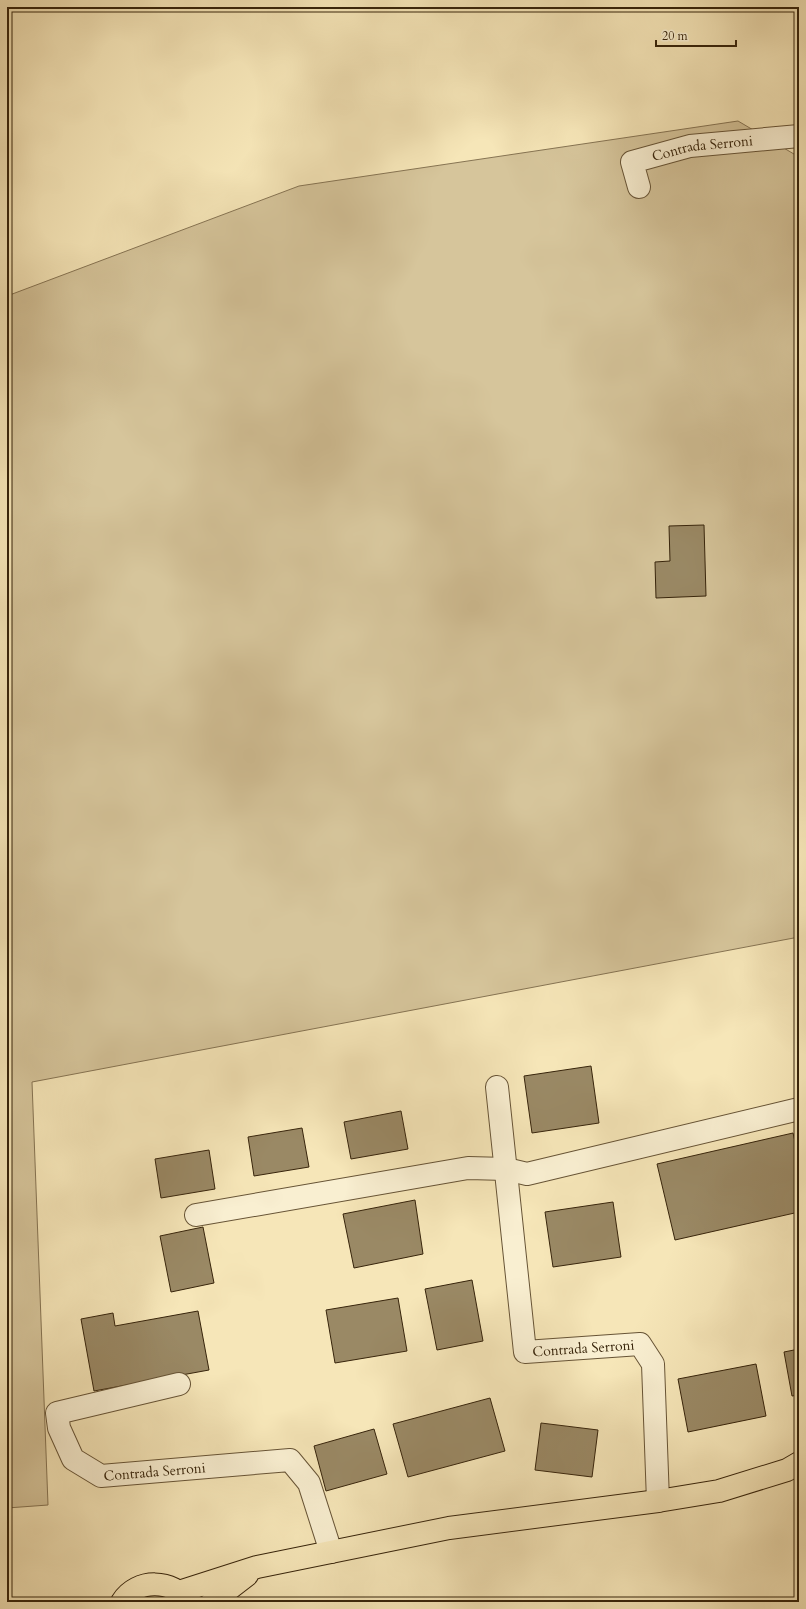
<svg xmlns="http://www.w3.org/2000/svg" width="806" height="1609" font-family="Cardo,serif">
	<style>
		.green { fill: #d6c59b; stroke: #867453 }
		.building { fill: #9a8965; stroke: #37240b }
		.lines { fill: none; stroke-linecap: round; stroke-linejoin: round }
		.minor-casing { stroke: #675436; stroke-width: 24 }
		.major-casing { stroke: #37240b; stroke-width: 24 }
		.minor { stroke: #f9efd1; stroke-width: 22 }
		.major { stroke: #f6e6b8; stroke-width: 22 }
		.labels { text-anchor: middle; dominant-baseline: central; stroke-width: 3; stroke-linejoin: round; paint-order: stroke }
		.street-label { font-size: 14px; fill: #37240b; stroke: #f9efd1 }
	</style>
	<rect width="100%" height="100%" fill="#f6e6b8"/>
	<filter id="stains"><feTurbulence type="fractalNoise" baseFrequency=".005" numOctaves="4"/><feColorMatrix values="0 0 0 0 .2 0 0 0 0 .09 0 0 0 0 .02 0 0 0 .5 -.17"/></filter>
	<radialGradient id="worn" r=".72"><stop offset=".6" stop-color="#630" stop-opacity="0"/><stop offset="1" stop-color="#630" stop-opacity=".3"/></radialGradient>
	<polygon class="green" points="738,121 799,157 799,937 32,1082 48,1505 7,1508 7,296 299,186"/>
	<g class="building">
		<polygon points="704,525 706,596 656,598 655,562 670,561 669,526"/>
		<polygon points="591,1066 599,1123 532,1133 524,1076"/>
		<polygon points="401,1111 408,1149 351,1159 344,1122"/>
		<polygon points="302,1128 309,1167 254,1176 248,1137"/>
		<polygon points="793,1133 799,1159 799,1212 675,1240 657,1164"/>
		<polygon points="209,1150 215,1189 161,1198 155,1159"/>
		<polygon points="415,1200 423,1254 354,1268 343,1214"/>
		<polygon points="613,1202 621,1257 553,1267 545,1212"/>
		<polygon points="203,1227 214,1283 171,1292 160,1236"/>
		<polygon points="472,1280 483,1341 437,1350 425,1289"/>
		<polygon points="398,1298 407,1351 335,1363 326,1310"/>
		<polygon points="198,1311 209,1370 94,1391 81,1319 113,1313 115,1326"/>
		<polygon points="799,1349 799,1395 792,1396 784,1352"/>
		<polygon points="756,1364 766,1416 688,1432 678,1379"/>
		<polygon points="490,1398 505,1451 408,1477 393,1424"/>
		<polygon points="541,1423 598,1430 592,1477 535,1470"/>
		<polygon points="374,1429 387,1474 326,1491 314,1446"/>
		<polygon points="744,1598 745,1602 708,1602"/>
	</g>
	<g class="lines">
		<g class="minor-casing">
			<g id="minor">
				<path id="s1" d="M639,187L632,162L690,146L799,136"/>
				<path id="s2" d="M497,1087L525,1352L640,1344L653,1364L658,1501"/>
				<polyline points="196,1215 468,1168 506,1169 527,1174 799,1109"/>
				<path id="s3" d="M179,1384L57,1413L59,1428L73,1459L101,1476L290,1460L309,1483L331,1552"/>
			</g>
		</g>
		<g class="major-casing">
			<g id="major">
				<polyline points="179,1592 257,1567 449,1528 658,1501 719,1491 787,1470 799,1463"/>
				<path d="M122,1602C137,1578 173,1579 188,1602"/>
				<polyline points="212,1602 247,1575"/>
			</g>
		</g>
		<use href="#minor" class="minor"/>
		<use href="#major" class="major"/>
	</g>
	<g class="labels">
		<g class="street-label">
			<text stroke="none"><textPath href="#s1" startOffset="98">Contrada Serroni</textPath></text>
			<text stroke="none"><textPath href="#s2" startOffset="325">Contrada Serroni</textPath></text>
			<text stroke="none"><textPath href="#s3" startOffset="261">Contrada Serroni</textPath></text>
		</g>
	</g>
	<rect width="806" height="1609" fill="none" stroke="#f6e6b8" stroke-width="24"/>
	<rect x="8" y="8" width="790" height="1593" fill="none" stroke="#37240b" stroke-width="2"/>
	<rect x="12" y="12" width="782" height="1585" fill="none" stroke="#37240b"/>
	<path d="M656 40v6h80v-6" fill="none" stroke="#37240b" stroke-width="2"/>
	<text x="662" y="40" font-size="12" fill="#37240b" stroke="#f9efd1" stroke-width="3" paint-order="stroke">20 m</text>
	<rect width="100%" height="100%" filter="url(#stains)"/>
	<rect width="100%" height="100%" fill="url(#worn)"/>
</svg>
